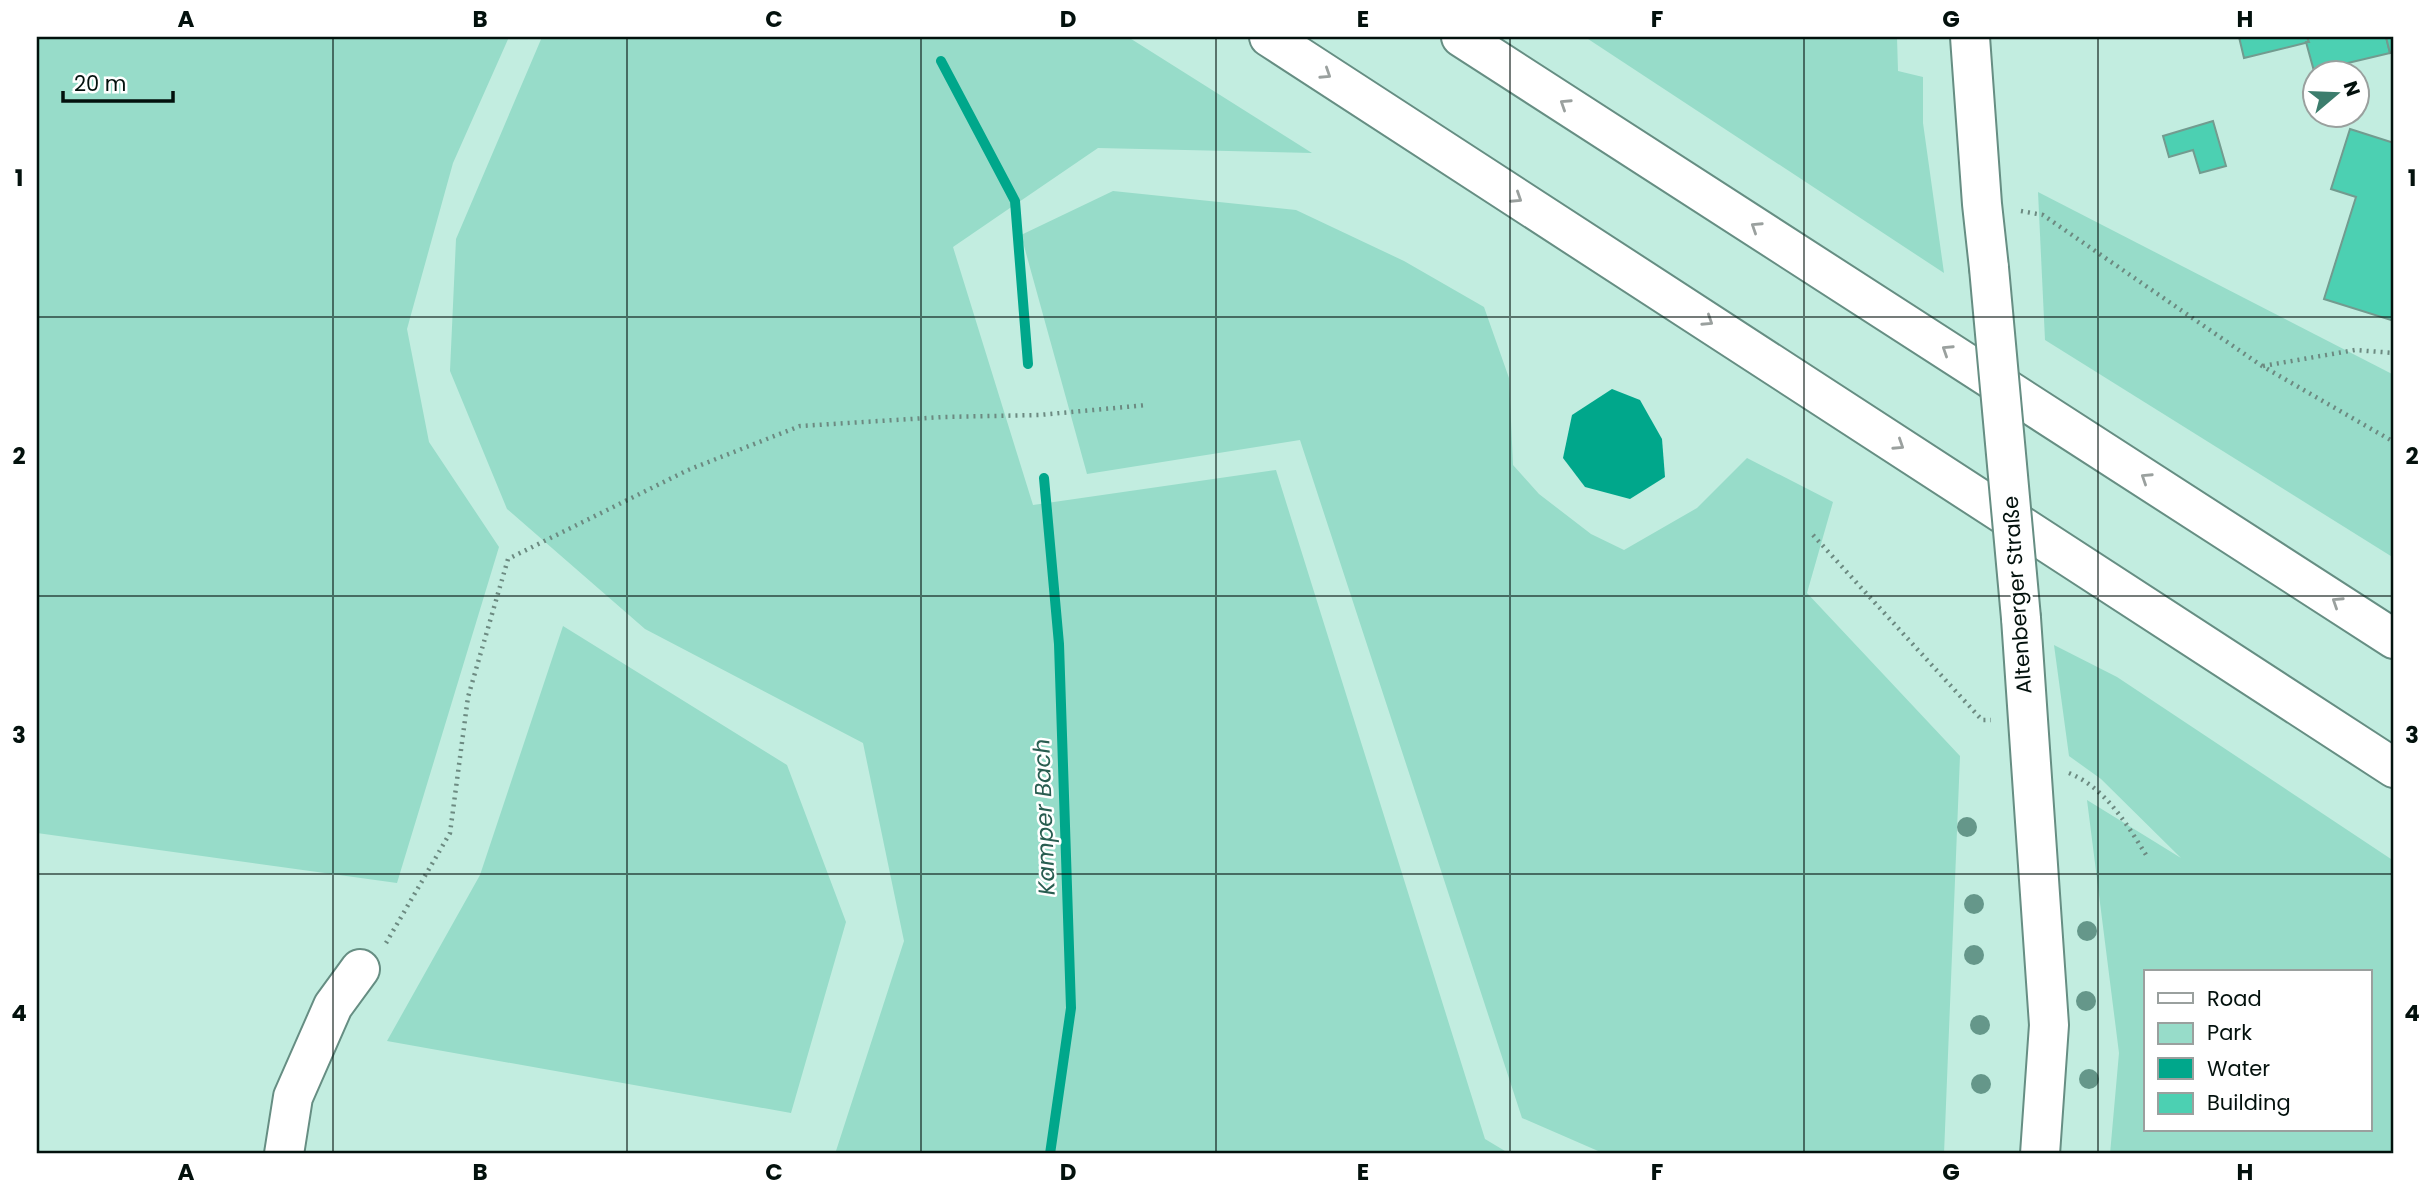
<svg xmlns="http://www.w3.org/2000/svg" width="2431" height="1191" font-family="Poppins,sans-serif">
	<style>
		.green { fill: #97dcc9; fill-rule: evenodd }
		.water { fill: #00a78b }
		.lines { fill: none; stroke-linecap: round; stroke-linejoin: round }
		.stream { stroke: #00a78b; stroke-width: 10 }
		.building { fill: #4cd0b2; stroke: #729b8f; stroke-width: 2 }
		.street-casing { stroke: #668e83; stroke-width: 42 }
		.secondary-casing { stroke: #668e83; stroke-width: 42 }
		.highway-casing { stroke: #668e83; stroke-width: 42 }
		.path { stroke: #6c8a81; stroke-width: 4.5; stroke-dasharray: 2 5; stroke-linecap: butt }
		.street { stroke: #fff; stroke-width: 38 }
		.secondary { stroke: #fff; stroke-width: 38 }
		.highway { stroke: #fff; stroke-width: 38 }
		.secondary-bridge-casing { stroke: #668e83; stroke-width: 42; stroke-linecap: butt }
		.secondary-bridge { stroke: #fff; stroke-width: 38 }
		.tree { fill: #65978a }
		.oneway { stroke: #9aa09e }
		.grid { fill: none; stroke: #03110d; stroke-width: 2; stroke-opacity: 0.55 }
		.labels { text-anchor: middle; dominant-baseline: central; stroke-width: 5; stroke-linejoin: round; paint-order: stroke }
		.street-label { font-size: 21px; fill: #03110d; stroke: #fff }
		.water-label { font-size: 23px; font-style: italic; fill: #285d50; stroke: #fff }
		.neatline { fill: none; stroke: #03110d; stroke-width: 2.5 }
		.grid-label { font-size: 23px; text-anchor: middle; font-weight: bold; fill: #03110d }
	</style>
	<rect width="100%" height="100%" fill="#c2ede0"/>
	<g class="green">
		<polygon points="37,37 509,37 453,163 407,329 429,442 499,547 397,883 37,833"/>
		<polygon points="542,37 1128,37 1312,153 1098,148 953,247 1033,505 1276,470 1485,1139 1510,1154 835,1154 904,941 863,743 645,629 507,509 450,371 456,239"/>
		<polygon points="1585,37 1897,37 1898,71 1923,77 1923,123 1944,273"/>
		<polygon points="1113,191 1296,210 1404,261 1484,307 1509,378 1513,465 1539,494 1591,534 1624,550 1697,508 1747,458 1833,502 1807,593 1960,756 1944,1154 1605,1154 1522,1118 1300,440 1087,474 1021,235"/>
		<polygon points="2038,192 2394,375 2394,558 2045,340"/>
		<polygon points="563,626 787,765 846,922 791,1113 387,1041 480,875"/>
		<path d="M2054,645L2117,677L2394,861V1154H2110L2119,1053L2087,800L2181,858L2101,779L2069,756ZM2146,972H2370V1130H2146Z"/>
	</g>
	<polygon class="water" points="1612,389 1640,400 1662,439 1665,477 1630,499 1585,487 1563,458 1572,415"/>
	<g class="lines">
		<g class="stream">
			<polyline points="941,61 1015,201 1028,364"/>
			<polyline points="1044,478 1059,644 1071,1008 1050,1154"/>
		</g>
	</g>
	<g class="building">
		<polygon points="2239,37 2307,37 2309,42 2244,58"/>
		<polygon points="2307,37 2386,37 2390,53 2314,71 2306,42 2309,42"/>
		<polygon points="2386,37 2394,37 2394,52 2390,53"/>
		<polygon points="2213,121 2226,166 2200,173 2193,150 2169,157 2163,136"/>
		<polygon points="2350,129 2394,143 2394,321 2324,299 2356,197 2331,189"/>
	</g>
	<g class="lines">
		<g class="street-casing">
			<polyline id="street" points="284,1154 293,1097 333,1006 360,969"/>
		</g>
		<g class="secondary-casing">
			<g id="secondary">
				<polyline points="1970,37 1982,204 1989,268"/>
				<polyline points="2021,618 2049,1025 2040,1154"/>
			</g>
		</g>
		<g class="highway-casing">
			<g id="highway">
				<polyline points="1269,37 2394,768"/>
				<polyline points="1461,37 2394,639"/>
			</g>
		</g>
		<g class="path">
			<polyline points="2021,211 2043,215 2262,366 2394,442"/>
			<polyline points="2263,366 2355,350 2394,353"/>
			<polyline points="1813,535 1982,720 1991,720"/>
			<path d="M2069,773C2106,788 2128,826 2148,858"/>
			<polyline points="386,943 450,833 468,697 508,559 688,470 800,426 943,417 1039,415 1147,405"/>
		</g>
		<use href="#street" class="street"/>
		<use href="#secondary" class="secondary"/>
		<use href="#highway" class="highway"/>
		<g class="secondary-bridge-casing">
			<polyline id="secondary-bridge" points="1989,268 2021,618"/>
		</g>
		<use href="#secondary-bridge" class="secondary-bridge"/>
	</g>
	<g class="tree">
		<circle cx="1967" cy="827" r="10"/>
		<circle cx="1974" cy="904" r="10"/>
		<circle cx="2087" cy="931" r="10"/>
		<circle cx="1974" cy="955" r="10"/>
		<circle cx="2086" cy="1001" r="10"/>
		<circle cx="1980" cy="1025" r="10"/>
		<circle cx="2089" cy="1079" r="10"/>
		<circle cx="1981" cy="1084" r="10"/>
	</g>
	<defs><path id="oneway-chevron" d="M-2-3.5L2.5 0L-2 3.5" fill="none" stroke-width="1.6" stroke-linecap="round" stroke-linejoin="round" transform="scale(1.75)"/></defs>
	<g class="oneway">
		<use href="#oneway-chevron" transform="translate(1326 74) rotate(33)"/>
		<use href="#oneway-chevron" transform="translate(1565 104) rotate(-147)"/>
		<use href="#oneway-chevron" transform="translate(1517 198) rotate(33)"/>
		<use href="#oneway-chevron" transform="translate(1756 227) rotate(-147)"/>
		<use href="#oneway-chevron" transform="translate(1708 321) rotate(33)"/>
		<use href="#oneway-chevron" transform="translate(1947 350) rotate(-147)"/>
		<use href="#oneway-chevron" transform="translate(1899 445) rotate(33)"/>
		<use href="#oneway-chevron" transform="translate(2146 478) rotate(-147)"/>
		<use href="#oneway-chevron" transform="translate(2337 602) rotate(-147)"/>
	</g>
	<path class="grid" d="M333,37V1154M627,37V1154M921,37V1154M1216,37V1154M1510,37V1154M1804,37V1154M2098,37V1154M37,317H2394M37,596H2394M37,874H2394"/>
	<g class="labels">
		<g class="street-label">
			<text transform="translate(2017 595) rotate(-94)">Altenberger Straße</text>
		</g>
		<g class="water-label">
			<text transform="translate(1044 817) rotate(-92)">Kamper Bach</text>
		</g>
	</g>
	<rect width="2431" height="1191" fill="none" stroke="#ffffff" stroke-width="77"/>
	<rect x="2144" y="970" width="228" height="161" fill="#ffffff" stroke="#9aa09e" stroke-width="2"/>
	<rect x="2158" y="993" width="35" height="10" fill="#ffffff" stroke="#9aa09e" stroke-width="2"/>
	<text x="2207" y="1006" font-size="21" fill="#03110d">Road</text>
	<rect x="2158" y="1023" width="35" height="21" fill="#97dcc9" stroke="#9aa09e" stroke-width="2"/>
	<text x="2207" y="1040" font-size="21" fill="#03110d">Park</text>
	<rect x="2158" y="1058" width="35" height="21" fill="#00a78b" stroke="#9aa09e" stroke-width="2"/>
	<text x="2207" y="1076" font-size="21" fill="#03110d">Water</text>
	<rect x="2158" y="1093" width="35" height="21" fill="#4cd0b2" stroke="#9aa09e" stroke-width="2"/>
	<text x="2207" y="1110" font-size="21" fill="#03110d">Building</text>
	<g transform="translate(2336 94) rotate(71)"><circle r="33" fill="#ffffff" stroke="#9aa09e" stroke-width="2"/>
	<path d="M0-5L12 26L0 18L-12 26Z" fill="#3c7d6d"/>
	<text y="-10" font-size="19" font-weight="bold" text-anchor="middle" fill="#03110d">N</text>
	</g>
	<path d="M63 91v10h110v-10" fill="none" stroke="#03110d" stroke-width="3.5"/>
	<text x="74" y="91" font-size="21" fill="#03110d" stroke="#ffffff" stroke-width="5" paint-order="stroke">20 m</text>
	<rect x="38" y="38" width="2354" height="1114" class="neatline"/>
	<g class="grid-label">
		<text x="186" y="27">A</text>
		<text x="480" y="27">B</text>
		<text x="774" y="27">C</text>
		<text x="1068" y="27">D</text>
		<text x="1363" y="27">E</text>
		<text x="1657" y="27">F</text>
		<text x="1951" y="27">G</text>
		<text x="2245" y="27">H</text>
		<text x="19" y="186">1</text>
		<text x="2412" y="186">1</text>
		<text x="19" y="464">2</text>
		<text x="2412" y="464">2</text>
		<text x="19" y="743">3</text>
		<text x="2412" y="743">3</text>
		<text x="19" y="1021">4</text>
		<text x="2412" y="1021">4</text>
		<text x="186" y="1180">A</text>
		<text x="480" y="1180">B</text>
		<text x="774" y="1180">C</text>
		<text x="1068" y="1180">D</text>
		<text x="1363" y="1180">E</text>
		<text x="1657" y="1180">F</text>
		<text x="1951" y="1180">G</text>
		<text x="2245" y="1180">H</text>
	</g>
</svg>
